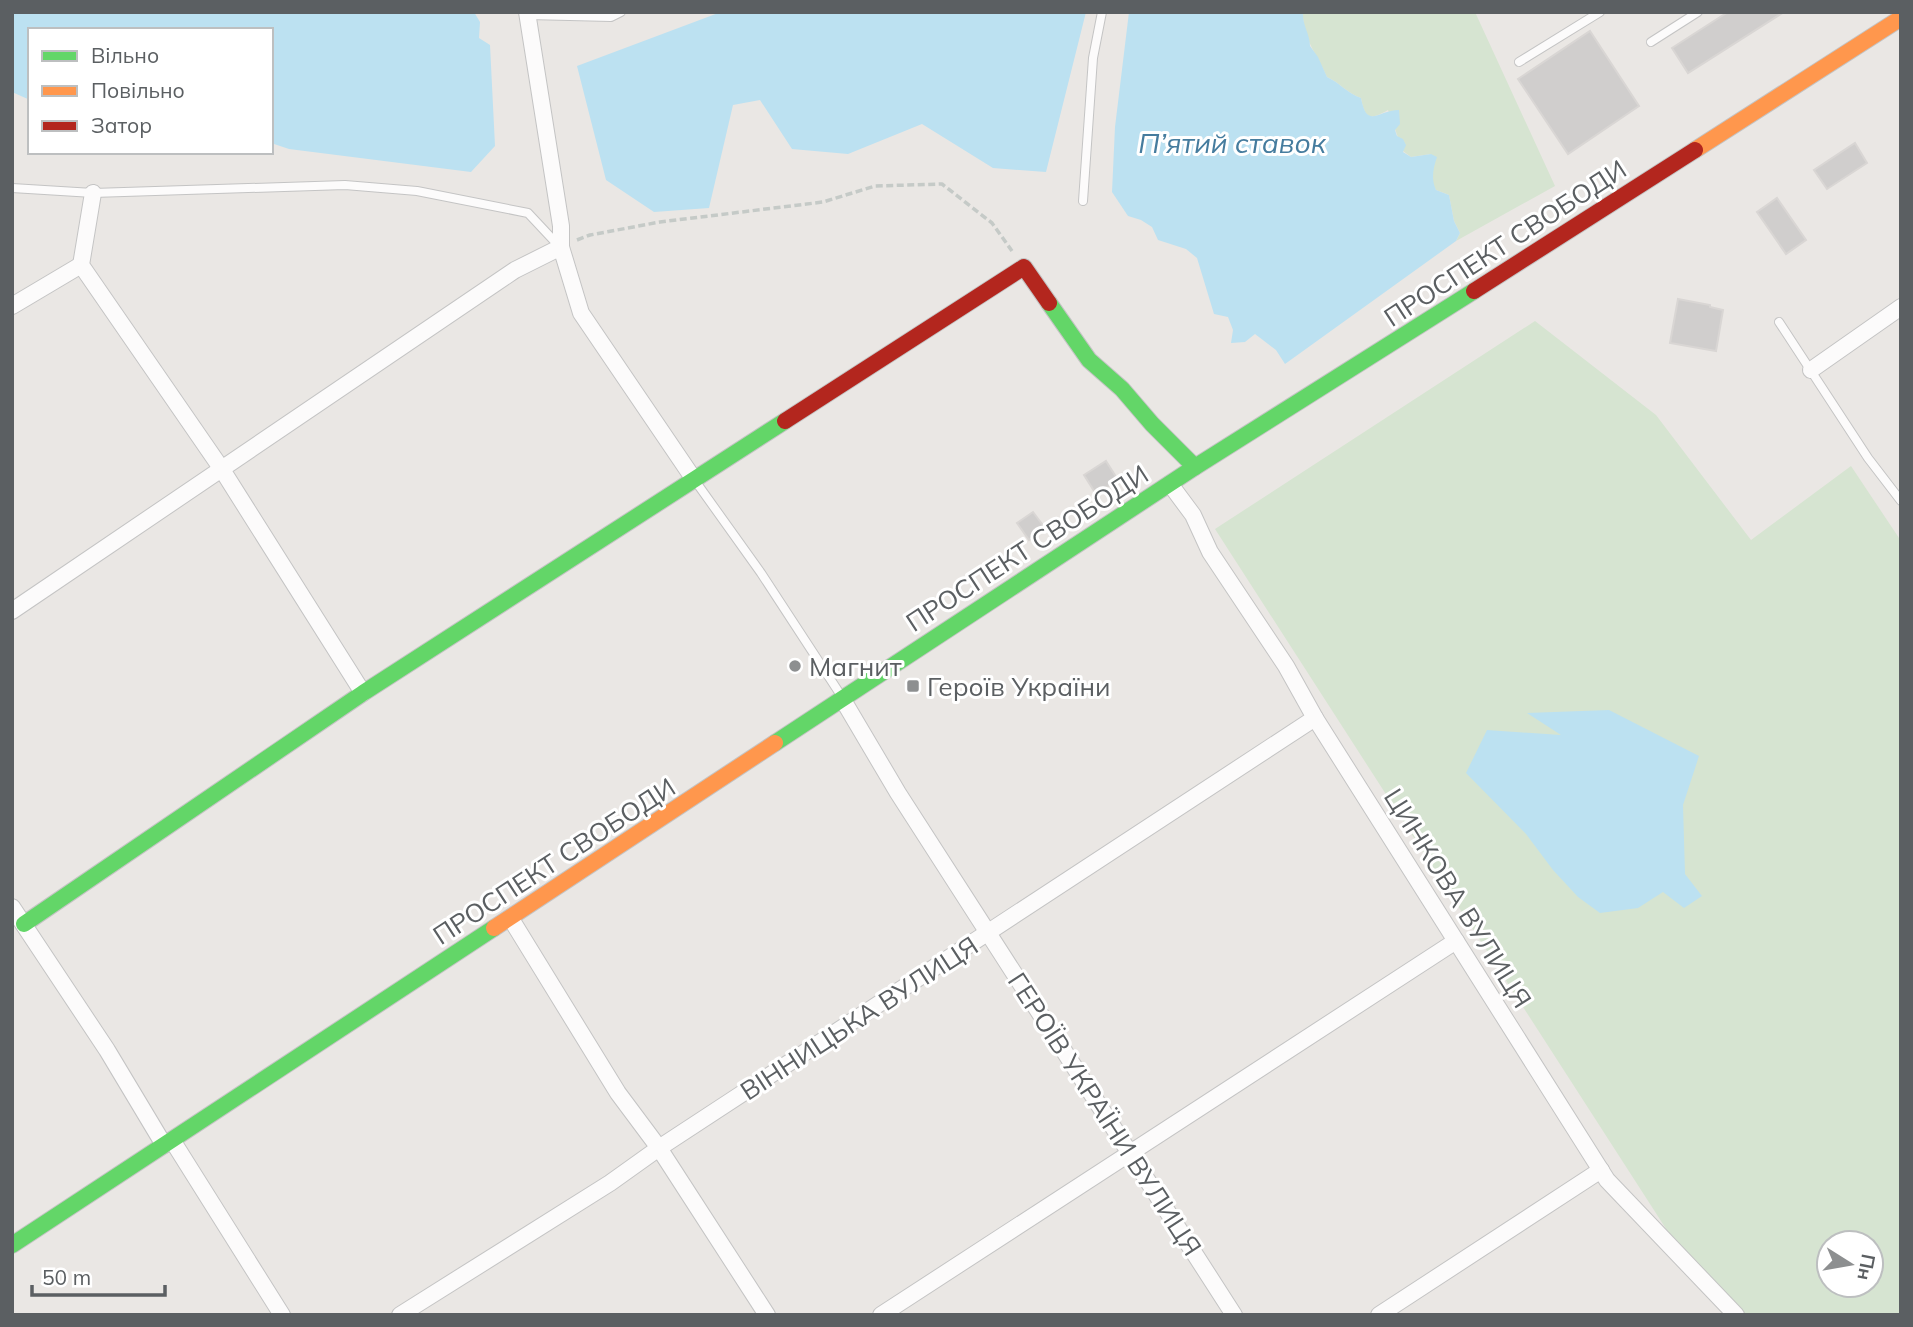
<svg xmlns="http://www.w3.org/2000/svg" width="1913" height="1327" font-family="Mulish,sans-serif">
	<style>
		.green { fill: #d6e4d1; fill-rule: evenodd }
		.water { fill: #bce1f1 }
		.building { fill: #d0cecd; stroke: #d9d6d4; stroke-width: 2 }
		.lines { fill: none; stroke-linecap: round; stroke-linejoin: round }
		.lane-casing { stroke: #c4c4c4; stroke-width: 10 }
		.street-casing { stroke: #c4c4c4; stroke-width: 18 }
		.fast-casing { stroke: #c4c4c4; stroke-width: 18 }
		.slow-casing { stroke: #c4c4c4; stroke-width: 18 }
		.jam-casing { stroke: #c4c4c4; stroke-width: 18 }
		.path { stroke: #c5cac7; stroke-width: 3.5; stroke-dasharray: 7 3.5; stroke-linecap: butt }
		.lane { stroke: #fcfbfb; stroke-width: 8 }
		.street { stroke: #fcfbfb; stroke-width: 16 }
		.fast { stroke: #63d668; stroke-width: 16 }
		.slow { stroke: #ff974d; stroke-width: 16 }
		.jam { stroke: #b3261e; stroke-width: 16 }
		.poi-dot { fill: #8d8f90; stroke: #fff; stroke-width: 2.5 }
		.labels { text-anchor: middle; dominant-baseline: central; stroke-width: 6; stroke-linejoin: round; paint-order: stroke }
		.street-label { font-size: 26px; fill: #5b5f62; stroke: #fff }
		.poi-label { font-size: 26px; fill: #5b5f62; stroke: #fff; text-anchor: start }
		.water-label { font-size: 28px; font-style: italic; fill: #457c9e; stroke: #fff }
	</style>
	<rect width="100%" height="100%" fill="#eae7e4"/>
	<g class="green">
		<path d="M1303,12H1475L1555,186L1456,241L1460,233L1454,221L1449,195L1436,190L1433,185L1431,154L1411,157L1403,151L1388,110C1370,120 1365,120 1361,98C1347,93 1340,83 1327,77C1317,55 1302,37 1303,12Z"/>
		<path d="M1535,321L1656,415L1751,540L1851,466L1901,541V1315H1744L1690,1266L1215,529ZM1829,1243H1871V1285H1829Z"/>
	</g>
	<g class="water">
		<polygon points="12,12 474,12 480,22 479,38 490,45 495,146 471,172 289,149 271,143 271,30 30,30 30,100 12,92"/>
		<polygon points="721,12 1086,12 1046,172 993,168 922,124 848,154 792,149 760,100 733,105 709,208 654,212 606,180 577,66"/>
		<path d="M1129,12H1303C1302,25 1310,34 1310,46L1318,57L1327,77C1340,83 1347,93 1361,98C1367,130 1378,110 1399,110L1400,124L1395,130L1397,136L1403,139L1406,145L1403,152L1411,157L1431,154L1437,157C1433,169 1431,179 1436,190L1449,195L1454,221L1460,233L1456,241L1285,364L1276,350L1255,334L1245,342L1231,343L1233,330L1228,317L1214,314L1197,258L1186,249L1158,240L1152,227L1141,220L1128,216L1112,192L1115,127Z"/>
		<polygon points="1609,710 1699,756 1683,805 1685,874 1702,896 1684,908 1663,892 1638,908 1600,913 1578,897 1553,870 1526,834 1466,773 1487,730 1561,735 1527,713"/>
	</g>
	<g class="building">
		<polygon points="1728,12 1784,12 1688,73 1672,48"/>
		<polygon points="1590,31 1639,106 1568,154 1518,79"/>
		<polygon points="1855,143 1867,163 1827,189 1814,170"/>
		<polygon points="1777,198 1806,240 1786,254 1757,212"/>
		<polygon points="1678,299 1710,305 1710,307 1723,310 1716,351 1670,343"/>
		<polygon points="1106,461 1118,480 1096,494 1084,475"/>
		<polygon points="1033,512 1045,528 1029,540 1017,523"/>
	</g>
	<g class="lines">
		<g class="lane-casing">
			<g id="lane">
				<polyline points="528,15 611,17 621,12"/>
				<polyline points="1651,42 1698,12"/>
				<polyline points="1519,62 1600,12"/>
				<polyline points="12,188 93,193 345,185 417,191 528,213 558,245"/>
				<polyline points="1083,201 1093,58 1102,12"/>
				<polyline points="1779,322 1868,458 1901,501"/>
				<polyline points="696,482 761,573 842,697"/>
			</g>
		</g>
		<g class="street-casing">
			<g id="street">
				<polyline points="527,12 561,226 561,247 581,313 693,478"/>
				<polyline points="93,193 81,265 221,468 363,693"/>
				<polyline points="12,306 81,265"/>
				<polyline points="1811,370 1901,307"/>
				<polyline points="1170,484 1193,515 1210,552 1286,666 1315,718 1607,1180 1736,1315"/>
				<polyline points="12,611 515,270 561,247"/>
				<polyline points="843,700 898,793 1234,1315"/>
				<polyline points="12,907 107,1050 164,1145"/>
				<polyline points="511,919 618,1093 659,1148 767,1315"/>
				<polyline points="172,1140 282,1315"/>
				<polyline points="400,1315 610,1183 659,1148 1315,718"/>
				<polyline points="881,1315 1456,941"/>
				<polyline points="1379,1315 1601,1170"/>
			</g>
		</g>
		<g class="fast-casing">
			<g id="fast">
				<polyline points="1049,303 1089,360 1122,389 1152,424 1195,467"/>
				<polyline points="775,743 1195,467 1474,291"/>
				<polyline points="24,924 363,693 785,421"/>
				<polyline points="12,1245 494,928"/>
			</g>
		</g>
		<g class="slow-casing">
			<g id="slow">
				<polyline points="1695,150 1901,18"/>
				<polyline points="494,928 775,743"/>
			</g>
		</g>
		<g class="jam-casing">
			<g id="jam">
				<polyline points="1474,291 1695,150"/>
				<polyline points="785,421 1024,267 1049,303"/>
			</g>
		</g>
		<polyline class="path" points="577,240 590,235 660,222 823,202 875,186 942,184 992,223 1012,251"/>
		<use href="#lane" class="lane"/>
		<use href="#street" class="street"/>
		<use href="#fast" class="fast"/>
		<use href="#slow" class="slow"/>
		<use href="#jam" class="jam"/>
	</g>
	<g class="poi-dot">
		<circle cx="795" cy="666" r="7"/>
		<rect x="906" y="679" width="14" height="14" rx="3.5"/>
	</g>
	<g class="labels">
		<g class="street-label">
			<text transform="translate(1505 243) rotate(-33)">ПРОСПЕКТ СВОБОДИ</text>
			<text transform="translate(1027 548) rotate(-33)">ПРОСПЕКТ СВОБОДИ</text>
			<text transform="translate(554 861) rotate(-33)">ПРОСПЕКТ СВОБОДИ</text>
			<text transform="translate(1458 898) rotate(58)">ЦИНКОВА ВУЛИЦЯ</text>
			<text transform="translate(859 1018) rotate(-33)">ВІННИЦЬКА ВУЛИЦЯ</text>
			<text transform="translate(1105 1114) rotate(57)">ГЕРОЇВ УКРАЇНИ ВУЛИЦЯ</text>
		</g>
		<g class="poi-label">
			<text x="809" y="666">Магнит</text>
			<text x="927" y="686">Героїв України</text>
		</g>
		<g class="water-label">
			<text x="1232" y="142">П’ятий ставок</text>
		</g>
	</g>
	<rect width="1913" height="1327" fill="none" stroke="#5b5f62" stroke-width="28"/>
	<rect x="28" y="28" width="245" height="126" fill="#ffffff" stroke="#bdbfc0" stroke-width="2"/>
	<rect x="42" y="51" width="35" height="10" fill="#63d668" stroke="#bdbfc0" stroke-width="2"/>
	<text x="91" y="63" font-size="21" fill="#5b5f62">Вільно</text>
	<rect x="42" y="86" width="35" height="10" fill="#ff974d" stroke="#bdbfc0" stroke-width="2"/>
	<text x="91" y="98" font-size="21" fill="#5b5f62">Повільно</text>
	<rect x="42" y="121" width="35" height="10" fill="#b3261e" stroke="#bdbfc0" stroke-width="2"/>
	<text x="91" y="133" font-size="21" fill="#5b5f62">Затор</text>
	<g transform="translate(1850 1264) rotate(101)"><circle r="33" fill="#ffffff" stroke="#bdbfc0" stroke-width="2"/>
	<path d="M0-5L12 26L0 18L-12 26Z" fill="#8d8f90"/>
	<text y="-10" font-size="19" font-weight="bold" text-anchor="middle" fill="#5b5f62">Пн</text>
	</g>
	<path d="M32 1285v10h133v-10" fill="none" stroke="#5b5f62" stroke-width="3.5"/>
	<text x="42" y="1285" font-size="21" fill="#5b5f62" stroke="#ffffff" stroke-width="5" paint-order="stroke">50 m</text>
</svg>
